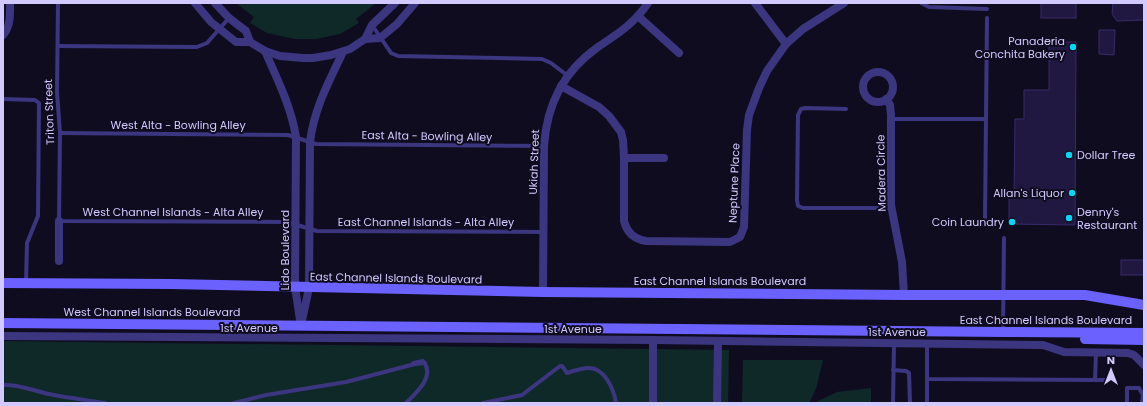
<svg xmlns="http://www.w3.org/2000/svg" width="1147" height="406" font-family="Poppins,sans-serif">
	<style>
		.green { fill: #0f2929 }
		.building { fill: #211841; stroke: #392a6d }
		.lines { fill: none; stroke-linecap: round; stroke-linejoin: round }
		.lane { stroke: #3b367f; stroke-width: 4 }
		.street { stroke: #3b367f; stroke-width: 8 }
		.secondary { stroke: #6a61ff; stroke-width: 10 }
		.poi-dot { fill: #00d6f5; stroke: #100c1f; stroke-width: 1.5 }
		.labels { text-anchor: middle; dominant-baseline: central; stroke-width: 4; stroke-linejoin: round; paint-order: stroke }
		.poi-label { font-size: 11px; fill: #d2caff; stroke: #100c1f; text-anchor: end }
		.street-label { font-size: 11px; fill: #d2caff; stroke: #100c1f }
	</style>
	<rect width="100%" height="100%" fill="#100c1f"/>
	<g class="green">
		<polygon points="236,3 376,3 356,19 359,23 340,34 316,39 295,39 267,33 250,23 254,17"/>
		<polygon points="3,341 729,350 728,403 3,403"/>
		<polygon points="743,360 823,360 816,389 809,403 742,403"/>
		<polygon points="871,388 871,403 814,403 837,392"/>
	</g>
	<g class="building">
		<rect x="1041" y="3" width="35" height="15"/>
		<polygon points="1113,3 1144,3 1144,20 1117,21 1112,14"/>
		<polygon points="1099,30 1115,30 1114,55 1099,54"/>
		<polygon points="1049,42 1076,42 1075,225 1009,224 1009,194 1014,194 1015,119 1024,119 1024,90 1049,90"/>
		<rect x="1121" y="260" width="23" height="15"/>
	</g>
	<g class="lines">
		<g class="lane">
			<polyline points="58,3 57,92 60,133 59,221 287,222 317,231 543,232"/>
			<polyline points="921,3 929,7 987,9"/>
			<polyline points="372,25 391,53 398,56 542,59 551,63 568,76"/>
			<polyline points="58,46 197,47 207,43 229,18"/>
			<polyline points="3,99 35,100 39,103 38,216 27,243 26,283"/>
			<polyline points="846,109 805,108 801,109 798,115 797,200 798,206 803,208 891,208"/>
			<polyline points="891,119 986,119"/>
			<polyline points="60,133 288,135 316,144 544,146"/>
			<polyline points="985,219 987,18"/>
			<polyline points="1003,332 1004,238"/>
			<polyline points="927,343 927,379 1095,380 1096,352"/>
			<polyline points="893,370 906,371 909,373 910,403"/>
			<polyline points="1095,380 1114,380"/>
			<path d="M3,385C19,384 34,391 49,394C68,398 86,400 105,403"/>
			<polyline points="234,403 266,395 346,382 415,364 425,363"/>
			<path d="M406,403C416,393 436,376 423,361L413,363"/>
			<path d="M483,403L522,395L560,366H562L567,373C573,371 582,368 589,368C605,368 614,390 616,403"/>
			<polyline points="893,403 894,343"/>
			<polyline points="927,403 927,379"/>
			<polyline points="1127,403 1127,388 1139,388 1143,395 1142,403"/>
		</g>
		<g class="street">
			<polyline points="195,3 211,22 236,42 250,42 265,51 280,56 303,58 313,58 331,55 350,49 365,39 380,38 397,24 415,3"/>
			<polyline points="215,3 229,18 246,31 250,42"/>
			<polyline points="755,3 786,44"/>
			<polyline points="638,16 679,53"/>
			<path d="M3,35C11,26 10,14 10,3"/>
			<polyline points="365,39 372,25 395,3"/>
			<path d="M265,51C277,79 291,106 296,137L295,287L300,320"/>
			<circle cx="878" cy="87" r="15"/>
			<path d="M561,86L599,107L609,116L621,132L623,140L624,158V221C627,233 634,239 646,241L730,242L740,237L744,227L747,130L749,115L759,88L767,71L786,44L803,29L844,3"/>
			<polyline points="886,99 890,105 891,115 891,205 902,262 904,295"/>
			<polyline points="624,158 664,158"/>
			<polyline points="59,221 59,261"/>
			<path d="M543,292L544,146C547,104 563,72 598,47C617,34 634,24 648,3"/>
			<path d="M301,325L309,288L310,142C314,109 329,81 343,52"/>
			<polyline points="3,336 653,340 1043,345 1064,352 1128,353 1134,355 1144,365"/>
			<polyline points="653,340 653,403"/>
			<polyline points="717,403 718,341"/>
		</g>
		<g class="secondary">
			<polyline points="3,283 171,284 543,292 904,295 1085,295 1144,305"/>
			<polyline points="3,323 1003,332 1144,333"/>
			<polyline points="1085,339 1144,340"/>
		</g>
	</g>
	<g class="poi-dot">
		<circle cx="1073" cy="47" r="4"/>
		<circle cx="1069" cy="155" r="4"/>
		<circle cx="1072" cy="193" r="4"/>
		<circle cx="1069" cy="218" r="4"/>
		<circle cx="1012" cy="222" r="4"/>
	</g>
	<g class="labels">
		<g class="poi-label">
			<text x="1065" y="41">Panaderia<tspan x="1065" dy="13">Conchita Bakery</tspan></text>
			<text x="1077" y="155" text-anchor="start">Dollar Tree</text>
			<text x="1064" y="193">Allan's Liquor</text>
			<text x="1077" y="212" text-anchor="start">Denny's<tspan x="1077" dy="13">Restaurant</tspan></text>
			<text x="1004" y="222">Coin Laundry</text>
		</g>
		<g class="street-label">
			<text transform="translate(49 112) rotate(-92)">Triton Street</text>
			<text x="178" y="125">West Alta - Bowling Alley</text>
			<text transform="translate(427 136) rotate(1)">East Alta - Bowling Alley</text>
			<text transform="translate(534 162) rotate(-88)">Ukiah Street</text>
			<text transform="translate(881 173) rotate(-91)">Madera Circle</text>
			<text transform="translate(734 183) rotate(-88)">Neptune Place</text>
			<text x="173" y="212">West Channel Islands - Alta Alley</text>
			<text x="426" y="222">East Channel Islands - Alta Alley</text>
			<text transform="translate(285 250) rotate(-90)">Lido Boulevard</text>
			<text transform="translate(396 278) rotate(1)">East Channel Islands Boulevard</text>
			<text x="720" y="281">East Channel Islands Boulevard</text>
			<text x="152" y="312">West Channel Islands Boulevard</text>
			<text x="1046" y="320">East Channel Islands Boulevard</text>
			<text x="249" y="328">1st Avenue</text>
			<text x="573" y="329">1st Avenue</text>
			<text x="897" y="332">1st Avenue</text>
		</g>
	</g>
	<rect width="1147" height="406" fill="none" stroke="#d2caff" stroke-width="8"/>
	<g transform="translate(1111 370)" stroke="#100c1f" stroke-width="3" paint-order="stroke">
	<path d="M0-3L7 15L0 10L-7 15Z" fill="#d2caff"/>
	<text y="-6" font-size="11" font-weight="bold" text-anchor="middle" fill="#d2caff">N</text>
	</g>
</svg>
